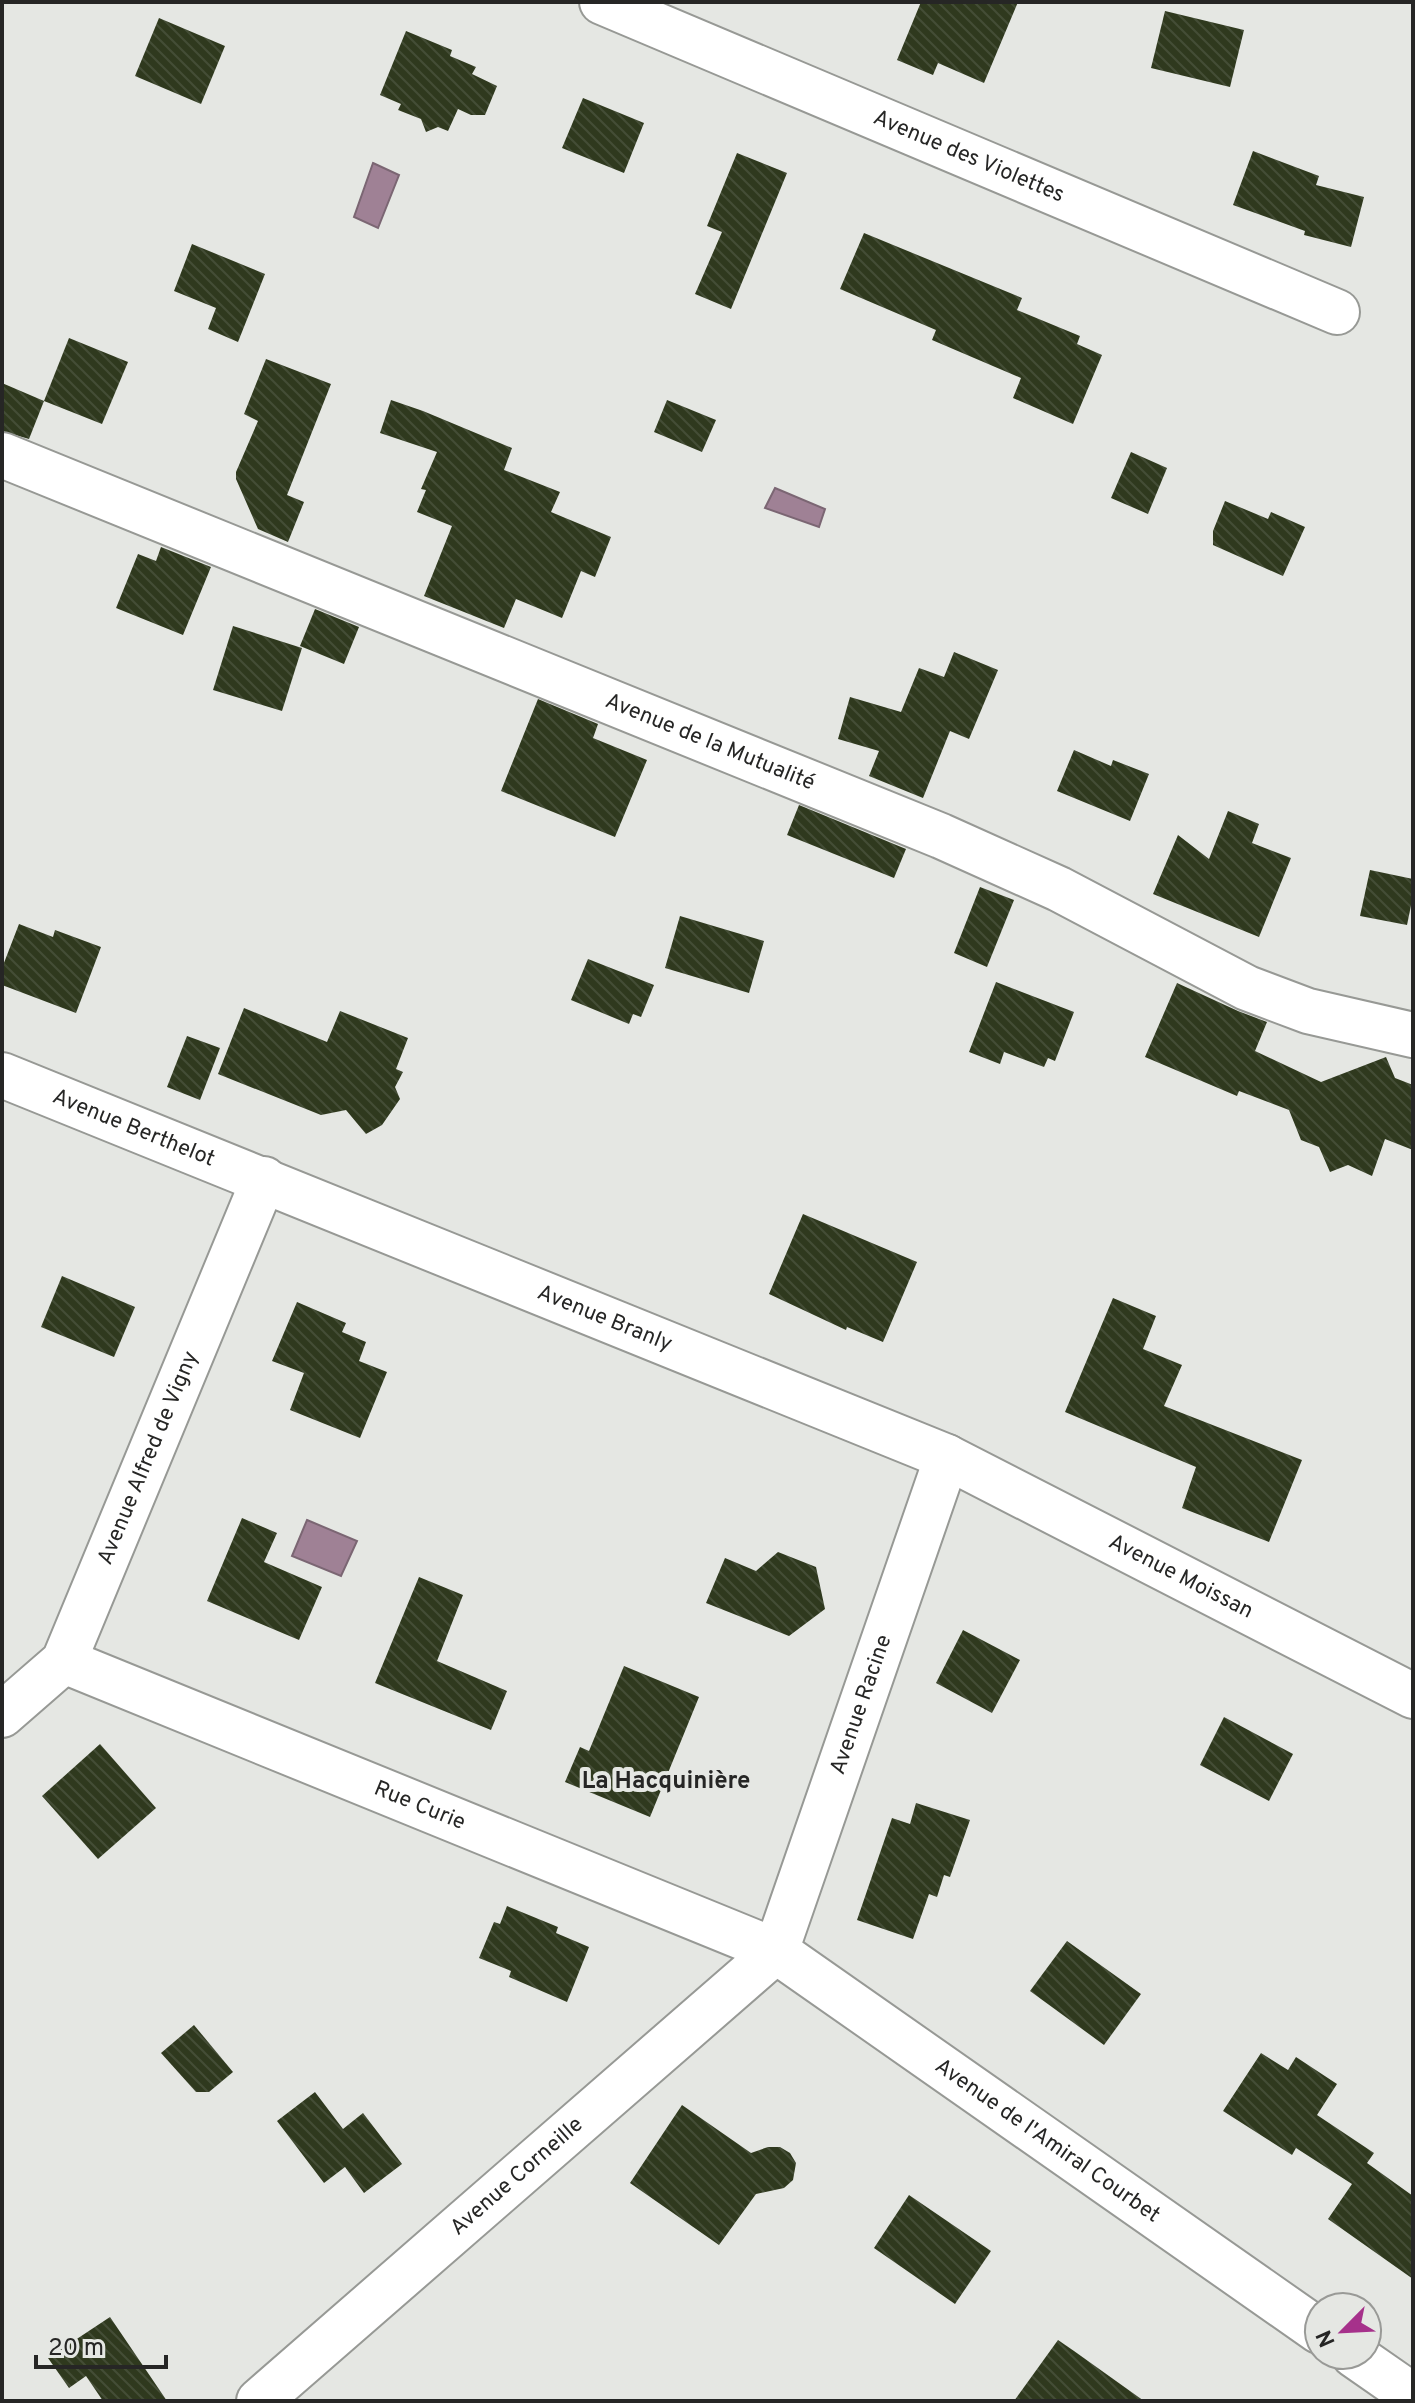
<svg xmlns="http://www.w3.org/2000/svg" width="1415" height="2403" font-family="Overpass,sans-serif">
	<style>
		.water { fill: #9f8195; stroke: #7b6673; stroke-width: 2 }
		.building { fill: url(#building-back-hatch) }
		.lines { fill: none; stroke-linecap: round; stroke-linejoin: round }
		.street-casing { stroke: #979995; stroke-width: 48 }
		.street { stroke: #fff; stroke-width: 44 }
		.labels { text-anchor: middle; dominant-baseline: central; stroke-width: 8; stroke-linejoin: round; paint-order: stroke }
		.street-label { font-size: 22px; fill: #262625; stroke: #e5e7e3 }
		.neighbourhood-label { font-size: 24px; font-weight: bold; fill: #262625; stroke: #e5e7e3 }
	</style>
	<defs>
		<pattern id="building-back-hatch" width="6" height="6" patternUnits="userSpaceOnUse" patternTransform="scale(2)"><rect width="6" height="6" fill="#2f391e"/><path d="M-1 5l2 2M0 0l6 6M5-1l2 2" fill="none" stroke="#444d36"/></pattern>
	</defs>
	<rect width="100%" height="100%" fill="#e5e7e3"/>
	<g class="water">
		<polygon points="373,163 399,175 378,228 354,217"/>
		<polygon points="775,488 825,509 819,527 765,508"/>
		<polygon points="307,1520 357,1541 341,1576 292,1556"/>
	</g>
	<g class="building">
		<polygon points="921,2 1018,2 984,83 938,63 933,75 897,60"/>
		<polygon points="1165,11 1244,30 1230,87 1151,68"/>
		<polygon points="159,18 225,46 201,104 135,76"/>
		<polygon points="406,31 452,50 450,56 476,67 472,74 497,86 485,115 471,115 458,109 448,131 438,127 426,132 421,119 398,110 401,104 380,95"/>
		<polygon points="583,98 644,123 624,173 562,148"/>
		<polygon points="1253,151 1319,176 1316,185 1364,197 1351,247 1304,235 1305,231 1233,205"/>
		<polygon points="737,153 787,173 731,309 695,294 722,232 707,226"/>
		<polygon points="864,233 1022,298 1017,310 1080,336 1077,344 1102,355 1073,424 1013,398 1021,378 932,340 936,330 840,289"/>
		<polygon points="192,244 265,274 238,342 208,329 216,308 174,291"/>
		<polygon points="69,338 128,362 102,424 44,401"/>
		<polygon points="266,359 331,384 287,495 304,502 288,542 258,529 236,479 236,472 258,421 244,414"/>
		<polygon points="2,383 44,401 29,439 2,431"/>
		<polygon points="391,400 423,411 512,448 504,470 560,492 551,512 611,537 595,577 581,571 562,618 516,599 504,628 424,596 452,526 417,512 426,490 421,489 437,452 380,433"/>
		<polygon points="667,400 716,420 702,452 654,432"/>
		<polygon points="1131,452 1167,468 1148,514 1111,498"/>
		<polygon points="1225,501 1268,519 1271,512 1305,527 1283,576 1213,545 1213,531"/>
		<polygon points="161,547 211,567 183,635 116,608 138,554 156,561"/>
		<polygon points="315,609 359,627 344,664 300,646"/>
		<polygon points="233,626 302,648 282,711 213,690"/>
		<polygon points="954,652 998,670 969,739 950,731 923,798 869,776 879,751 838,739 850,697 901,712 919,668 944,677"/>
		<polygon points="538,699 598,724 593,738 647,760 615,837 501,791"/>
		<polygon points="1074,750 1111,766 1113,760 1149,774 1130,821 1057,791"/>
		<polygon points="799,805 906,849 894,878 787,835"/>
		<polygon points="1228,811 1259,824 1252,843 1291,858 1259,937 1153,894 1178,835 1209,859"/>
		<polygon points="1370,870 1413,879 1413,896 1407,925 1360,916"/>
		<polygon points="980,887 1014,900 987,967 954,953"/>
		<polygon points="680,916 764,941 749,993 665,968"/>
		<polygon points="19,924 53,937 55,930 101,947 76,1013 2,985 2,968"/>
		<polygon points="588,959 654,985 641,1017 633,1014 629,1024 571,1000"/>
		<polygon points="996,982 1074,1012 1055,1061 1048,1058 1044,1067 1004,1052 1000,1064 969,1052"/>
		<polygon points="1177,983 1238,1011 1267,1022 1255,1051 1321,1082 1386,1057 1395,1078 1413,1085 1413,1150 1385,1139 1372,1176 1348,1165 1330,1172 1319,1147 1301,1140 1289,1110 1239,1091 1237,1096 1145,1057"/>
		<polygon points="244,1008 327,1042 340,1011 408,1038 396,1069 403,1072 395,1087 400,1099 382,1125 366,1134 346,1110 321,1115 218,1074"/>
		<polygon points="187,1036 220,1048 200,1100 167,1087"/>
		<polygon points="803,1214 917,1262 883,1342 847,1327 846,1330 769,1294"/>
		<polygon points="62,1276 135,1307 114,1357 41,1327"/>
		<polygon points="1113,1298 1156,1316 1143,1349 1182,1365 1164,1406 1302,1460 1269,1542 1182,1508 1196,1467 1065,1412"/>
		<polygon points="297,1302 346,1323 342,1332 366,1342 359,1361 387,1372 360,1438 290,1410 304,1373 272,1361"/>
		<polygon points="242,1518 277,1533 264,1562 322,1587 299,1640 207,1601"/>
		<polygon points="778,1552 816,1567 825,1609 789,1636 706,1603 725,1558 756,1571"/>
		<polygon points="419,1577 463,1595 437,1661 507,1691 491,1730 375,1683"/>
		<polygon points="963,1630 1020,1660 992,1713 936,1683"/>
		<polygon points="624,1666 699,1697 650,1817 565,1782 580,1747 589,1751"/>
		<polygon points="1224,1717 1293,1754 1269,1801 1200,1765"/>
		<polygon points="100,1744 156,1808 98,1859 42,1796"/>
		<polygon points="916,1803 970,1820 950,1877 944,1875 937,1897 929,1894 913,1939 857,1920 892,1818 910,1824"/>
		<polygon points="507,1906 558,1927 556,1933 589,1947 567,2002 509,1977 511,1971 479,1958 494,1922 500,1924"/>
		<polygon points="1067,1941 1141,1994 1104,2045 1030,1991"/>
		<polygon points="194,2025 233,2072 209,2092 196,2092 161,2053"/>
		<polygon points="1261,2053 1288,2070 1296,2057 1337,2084 1317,2115 1374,2153 1367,2163 1413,2196 1413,2279 1328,2219 1352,2184 1296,2148 1292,2155 1223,2111"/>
		<polygon points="315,2092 343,2129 363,2113 402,2164 364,2193 345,2167 324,2183 277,2121"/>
		<polygon points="682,2105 751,2153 768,2147 780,2147 790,2153 796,2163 793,2180 784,2188 756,2194 719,2245 630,2183"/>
		<polygon points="909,2195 991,2251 955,2304 874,2248"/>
		<polygon points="110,2317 167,2401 103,2401 86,2376 69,2388 48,2358"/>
		<polygon points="1058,2340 1074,2351 1144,2401 1014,2401"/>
	</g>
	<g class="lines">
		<g class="street-casing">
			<g id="street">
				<path id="s1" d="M602,2L1337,312"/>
				<path id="s2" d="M2,455L941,836L1059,889L1247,988L1308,1011L1413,1035"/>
				<path id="s3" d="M2,1075L947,1457L1413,1696"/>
				<path id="s4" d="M64,1661L776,1951L1319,2331"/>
				<path id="s5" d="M2,1715L64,1661L264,1179"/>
				<polyline points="1354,2355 1413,2396"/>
				<path id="s6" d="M259,2401L776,1951L947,1457"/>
			</g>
		</g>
		<use href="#street" class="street"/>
	</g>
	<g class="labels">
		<g class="street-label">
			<text stroke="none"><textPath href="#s1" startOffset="398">Avenue des Violettes</textPath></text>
			<text stroke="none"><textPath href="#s2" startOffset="764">Avenue de la Mutualité</textPath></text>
			<text stroke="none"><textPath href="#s3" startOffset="142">Avenue Berthelot</textPath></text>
			<text stroke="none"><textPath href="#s3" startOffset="650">Avenue Branly</textPath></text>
			<text stroke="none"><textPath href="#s5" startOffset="302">Avenue Alfred de Vigny</textPath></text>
			<text stroke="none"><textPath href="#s3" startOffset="1282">Avenue Moissan</textPath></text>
			<text stroke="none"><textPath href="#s6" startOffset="946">Avenue Racine</textPath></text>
			<text stroke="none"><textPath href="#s4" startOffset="384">Rue Curie</textPath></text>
			<text stroke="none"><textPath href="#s4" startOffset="1100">Avenue de l'Amiral Courbet</textPath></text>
			<text stroke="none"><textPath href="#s6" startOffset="342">Avenue Corneille</textPath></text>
		</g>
		<g class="neighbourhood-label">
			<text x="666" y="1782">La Hacquinière</text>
		</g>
	</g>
	<rect width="1415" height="2403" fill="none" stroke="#262625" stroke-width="8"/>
	<g transform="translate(1343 2331) rotate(246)"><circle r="38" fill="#e5e7e3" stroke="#999a97" stroke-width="2"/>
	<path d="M0-6L14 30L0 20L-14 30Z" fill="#a6318b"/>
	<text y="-12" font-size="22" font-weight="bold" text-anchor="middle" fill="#262625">N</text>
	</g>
	<path d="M36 2355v12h130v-12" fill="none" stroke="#262625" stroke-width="4"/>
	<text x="48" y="2355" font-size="24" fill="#262625" stroke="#e5e7e3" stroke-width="6" paint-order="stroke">20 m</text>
</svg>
